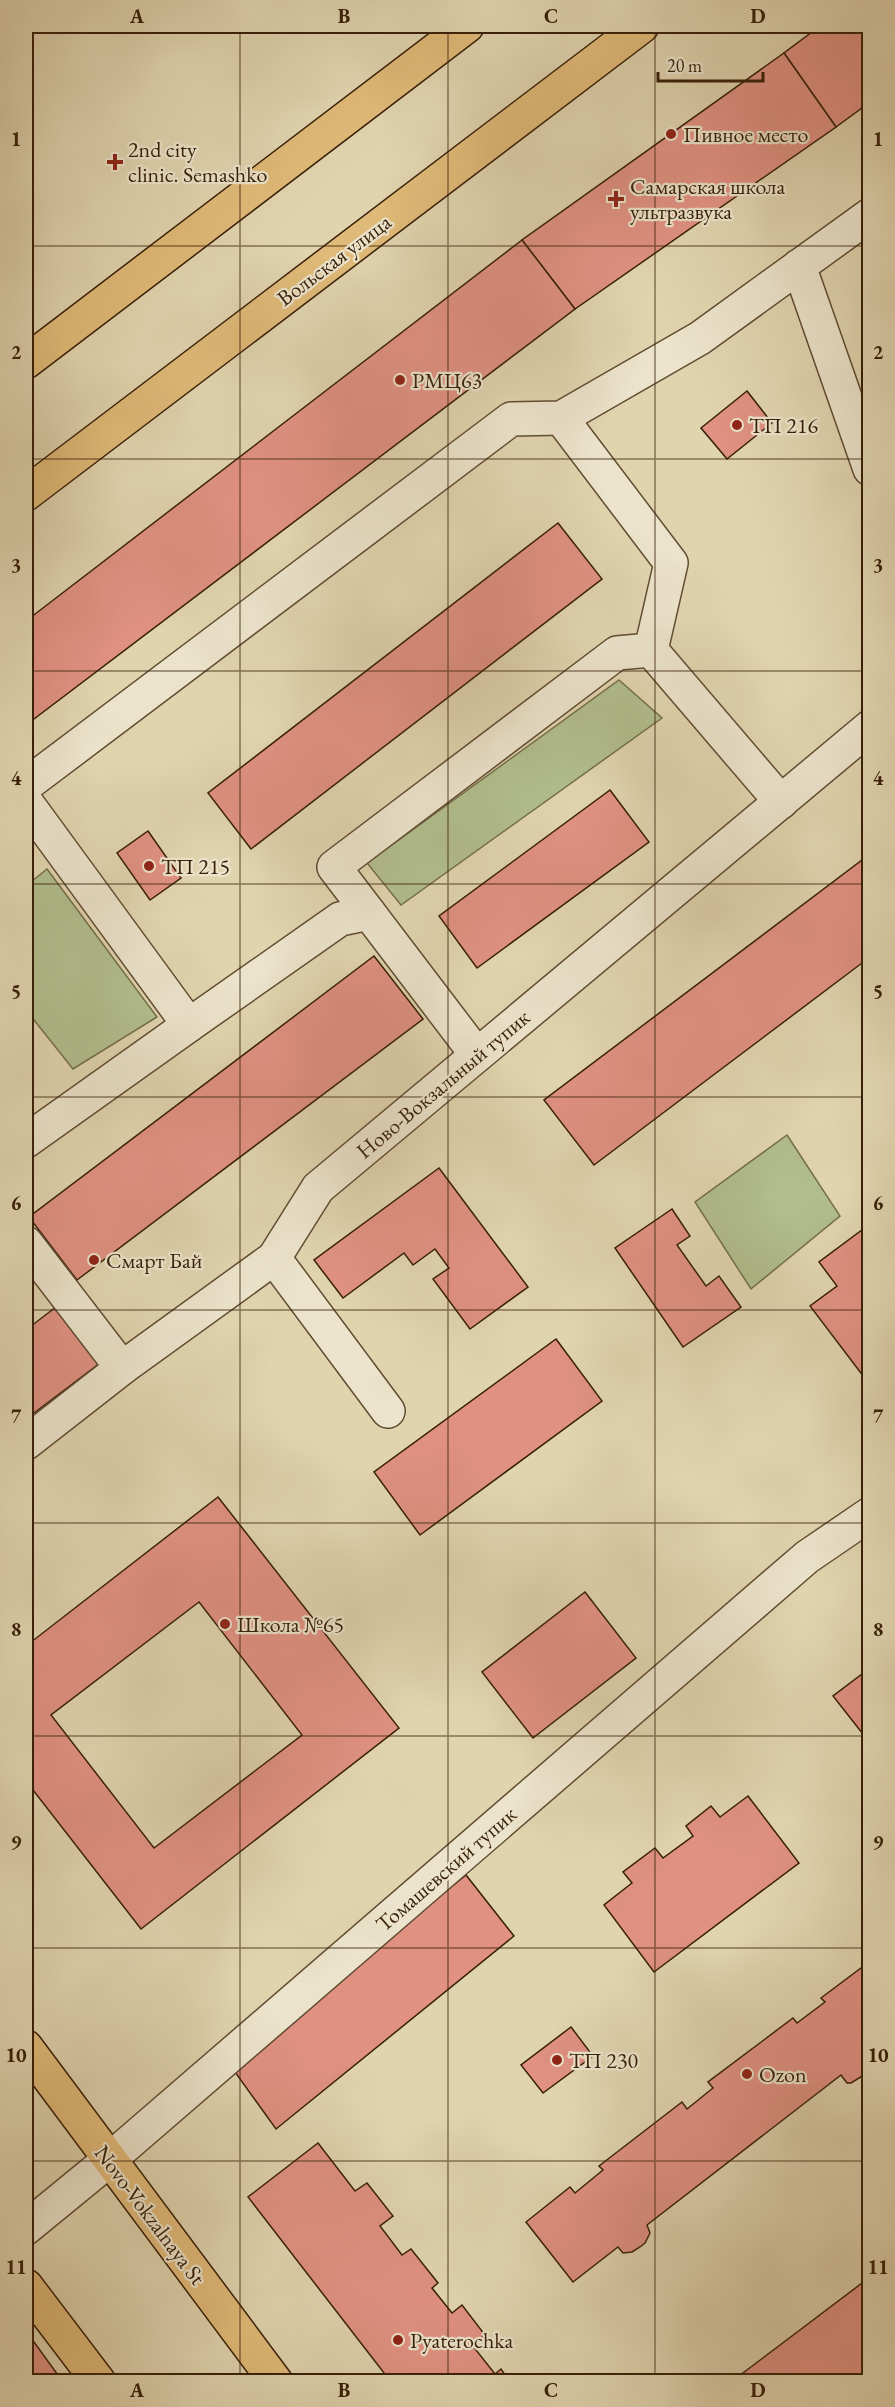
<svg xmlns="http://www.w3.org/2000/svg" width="895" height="2407" font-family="'EB Garamond',serif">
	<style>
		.green { fill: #b1bd8c; stroke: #746e4a; stroke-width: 1.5 }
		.building { fill: #e09182; stroke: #371f08; stroke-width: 1.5; fill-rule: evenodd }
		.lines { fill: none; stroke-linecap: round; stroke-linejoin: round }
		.minor-casing { stroke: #614c32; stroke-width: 36 }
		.major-casing { stroke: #371f08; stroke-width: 36 }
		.minor { stroke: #ebe3cb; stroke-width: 33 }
		.major { stroke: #e0ba78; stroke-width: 33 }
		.grid { fill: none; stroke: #371f08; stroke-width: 1.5; stroke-opacity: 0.55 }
		.poi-dot { fill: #8f2418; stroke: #ebe3cb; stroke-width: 2 }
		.labels { text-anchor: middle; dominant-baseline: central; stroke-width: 4.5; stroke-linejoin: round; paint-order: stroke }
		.poi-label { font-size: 22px; fill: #371f08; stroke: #ebe3cb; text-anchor: start }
		.street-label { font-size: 22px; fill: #371f08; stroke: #ebe3cb }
		.neatline { fill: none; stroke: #371f08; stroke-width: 2 }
		.grid-label { font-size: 20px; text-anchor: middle; font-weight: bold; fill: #371f08 }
	</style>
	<rect width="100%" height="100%" fill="#e0d4af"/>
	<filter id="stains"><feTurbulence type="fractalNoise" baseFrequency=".00333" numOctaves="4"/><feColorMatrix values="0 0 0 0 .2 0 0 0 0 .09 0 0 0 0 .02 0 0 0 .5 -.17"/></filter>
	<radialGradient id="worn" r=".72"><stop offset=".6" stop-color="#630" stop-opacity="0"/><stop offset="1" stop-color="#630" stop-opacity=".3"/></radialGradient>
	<g class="green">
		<polygon points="619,680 662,718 401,905 367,863"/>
		<polygon points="47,869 157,1017 73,1069 26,1010 26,886"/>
		<polygon points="787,1135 840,1216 751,1289 695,1202"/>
	</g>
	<g class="building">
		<polygon points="820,26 870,26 870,102 836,127 784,53"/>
		<polygon points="784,53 836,127 575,309 522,240"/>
		<polygon points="522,240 575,309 26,725 26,621"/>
		<polygon points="747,391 772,423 727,459 701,428"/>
		<polygon points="558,523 602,579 251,849 208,793"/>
		<polygon points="610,790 649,842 477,968 439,916"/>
		<polygon points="148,831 181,878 150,900 117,853"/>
		<polygon points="870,854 870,957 594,1165 544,1100"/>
		<polygon points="374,956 423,1019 77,1280 29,1217"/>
		<polygon points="439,1168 528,1287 470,1329 433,1279 449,1268 435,1249 413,1265 404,1253 343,1298 314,1260"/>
		<polygon points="672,1209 690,1236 677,1245 706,1286 719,1276 741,1307 683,1347 615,1248"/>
		<polygon points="870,1224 870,1385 810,1306 837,1286 819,1262"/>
		<polygon points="61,1303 104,1360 26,1419 26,1330"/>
		<polygon points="556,1339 602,1401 420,1535 374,1472"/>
		<path d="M218,1497L399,1728L141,1929L26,1781V1646ZM199,1602L302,1735L154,1848L51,1715Z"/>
		<polygon points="585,1592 636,1658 533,1738 482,1672"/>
		<polygon points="870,1668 870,1743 833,1696"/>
		<polygon points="748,1796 799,1863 654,1972 604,1905 632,1883 623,1872 655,1848 663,1858 693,1836 686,1826 711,1806 720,1817"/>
		<polygon points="466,1875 514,1936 276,2129 230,2065"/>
		<polygon points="869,1962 869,2072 851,2083 847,2083 841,2075 647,2225 650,2233 645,2243 640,2247 632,2252 623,2253 618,2247 573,2282 526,2222 570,2187 575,2193 603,2170 599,2166 682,2102 687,2109 713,2088 708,2082 793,2018 797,2023 825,2002 821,1998"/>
		<polygon points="571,2027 593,2056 543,2093 521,2065"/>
		<polygon points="318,2143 355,2191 367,2183 393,2216 380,2226 402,2255 411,2249 438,2283 432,2288 452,2313 462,2305 485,2335 472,2345 495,2374 501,2369 510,2382 391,2382 248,2197"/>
		<polygon points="870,2277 870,2371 855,2382 731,2382"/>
		<polygon points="26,2331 63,2382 26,2382"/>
	</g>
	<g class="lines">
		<g class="minor-casing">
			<g id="minor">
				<polyline points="799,266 870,469"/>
				<polyline points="561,418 671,563 651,650 781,802"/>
				<polyline points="26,785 511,419 561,418 700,338 870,215"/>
				<polyline points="26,802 189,1025 340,919 369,913"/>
				<polyline points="477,1055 334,867 617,653 651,650"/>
				<polyline points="26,1141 189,1025"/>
				<polyline points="26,1243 122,1368"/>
				<polyline points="274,1258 388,1411"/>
				<polyline points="26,1443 122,1368 274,1258 318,1188 870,727"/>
				<polyline points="26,2228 109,2160 807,1557 870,1514"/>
			</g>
		</g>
		<g class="major-casing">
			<g id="major">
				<polyline points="26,362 467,26"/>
				<polyline points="26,494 642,26"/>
				<polyline points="26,2047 276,2382"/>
				<polyline points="26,2286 99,2382"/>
			</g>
		</g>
		<use href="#minor" class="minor"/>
		<use href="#major" class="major"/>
	</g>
	<path class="grid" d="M240,26V2382M448,26V2382M655,26V2382M26,246H870M26,459H870M26,671H870M26,884H870M26,1097H870M26,1310H870M26,1523H870M26,1736H870M26,1948H870M26,2161H870"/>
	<g class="poi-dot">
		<circle cx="671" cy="134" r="6"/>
		<path d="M112 153h6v6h6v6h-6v6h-6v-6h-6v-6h6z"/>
		<path d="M613 190h6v6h6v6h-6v6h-6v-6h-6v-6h6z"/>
		<circle cx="400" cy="380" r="6"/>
		<circle cx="737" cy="425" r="6"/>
		<circle cx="149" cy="866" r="6"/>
		<circle cx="94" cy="1260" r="6"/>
		<circle cx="225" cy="1624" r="6"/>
		<circle cx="557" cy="2060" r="6"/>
		<circle cx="747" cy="2074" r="6"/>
		<circle cx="398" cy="2340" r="6"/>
	</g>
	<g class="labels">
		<g class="poi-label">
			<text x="683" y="134">Пивное место</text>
			<text x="128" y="149">2nd city<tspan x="128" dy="25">clinic. Semashko</tspan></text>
			<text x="630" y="186">Самарская школа<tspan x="630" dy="25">ультразвука</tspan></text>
			<text x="412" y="380">РМЦ63</text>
			<text x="749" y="425">ТП 216</text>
			<text x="161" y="866">ТП 215</text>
			<text x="106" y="1260">Смарт Бай</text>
			<text x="237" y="1624">Школа №65</text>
			<text x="569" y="2060">ТП 230</text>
			<text x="759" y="2074">Ozon</text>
			<text x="410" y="2340">Pyaterochka</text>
		</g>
		<g class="street-label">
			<text transform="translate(334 260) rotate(-37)">Вольская улица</text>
			<text transform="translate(443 1084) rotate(-40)">Ново-Вокзальный тупик</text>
			<text transform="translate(446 1869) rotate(-41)">Томашевский тупик</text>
			<text transform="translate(150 2215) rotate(53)">Novo-Vokzalnaya St</text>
		</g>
	</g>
	<rect width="895" height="2407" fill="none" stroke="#e0d4af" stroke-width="66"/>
	<path d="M658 72v9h105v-9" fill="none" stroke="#371f08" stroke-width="3"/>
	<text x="667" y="72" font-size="18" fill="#371f08" stroke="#ebe3cb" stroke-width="4.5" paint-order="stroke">20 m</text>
	<rect x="33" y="33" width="829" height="2341" class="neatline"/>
	<g class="grid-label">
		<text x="137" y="23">A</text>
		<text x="344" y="23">B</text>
		<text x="551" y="23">C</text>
		<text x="758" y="23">D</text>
		<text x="16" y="146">1</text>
		<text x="878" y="146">1</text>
		<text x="16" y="359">2</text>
		<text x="878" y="359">2</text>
		<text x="16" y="572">3</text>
		<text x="878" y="572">3</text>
		<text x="16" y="785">4</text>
		<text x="878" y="785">4</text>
		<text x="16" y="998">5</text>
		<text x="878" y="998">5</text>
		<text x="16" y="1210">6</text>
		<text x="878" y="1210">6</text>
		<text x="16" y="1423">7</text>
		<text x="878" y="1423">7</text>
		<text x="16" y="1636">8</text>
		<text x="878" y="1636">8</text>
		<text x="16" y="1849">9</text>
		<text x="878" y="1849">9</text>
		<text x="16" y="2062">10</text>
		<text x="878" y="2062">10</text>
		<text x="16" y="2274">11</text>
		<text x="878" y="2274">11</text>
		<text x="137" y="2397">A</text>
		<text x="344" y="2397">B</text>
		<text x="551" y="2397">C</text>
		<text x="758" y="2397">D</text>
	</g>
	<rect width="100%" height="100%" filter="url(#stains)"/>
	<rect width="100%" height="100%" fill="url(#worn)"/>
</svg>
